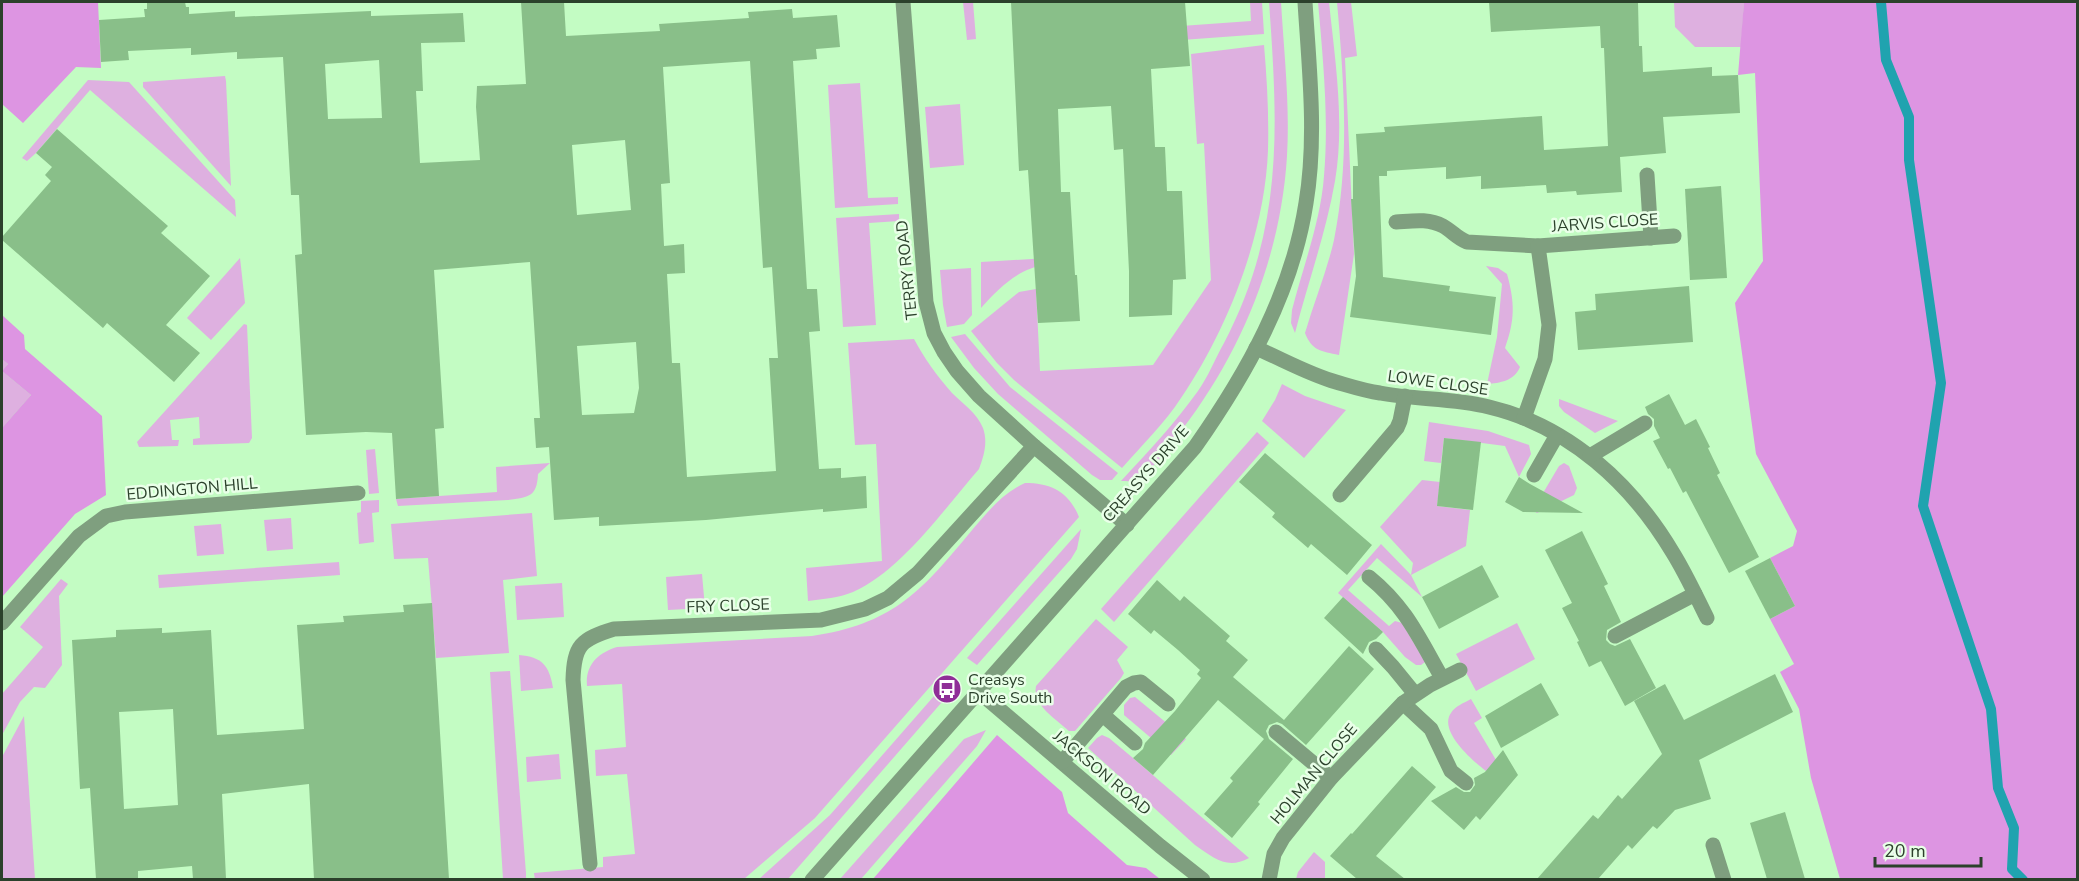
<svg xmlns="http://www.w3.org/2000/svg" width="2079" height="881" font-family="'Nunito Sans',sans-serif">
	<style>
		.green { fill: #deb0e0 }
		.forest { fill: #dd95e2 }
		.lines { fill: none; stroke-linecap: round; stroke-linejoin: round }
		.stream { stroke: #20a3af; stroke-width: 10 }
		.building { fill: #89bf89; fill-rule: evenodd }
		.minor { stroke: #7f9f7f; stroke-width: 15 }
		.labels { text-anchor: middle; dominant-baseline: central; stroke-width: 5; stroke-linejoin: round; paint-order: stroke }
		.street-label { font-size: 16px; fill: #2b412b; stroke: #e9ffe8 }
		.poi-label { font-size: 16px; fill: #2b412b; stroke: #e9ffe8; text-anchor: start }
	</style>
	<rect width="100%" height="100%" fill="#c3fcc3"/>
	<g class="green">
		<polygon points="963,2 973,2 976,39 967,40"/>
		<polygon points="1250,2 1262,2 1264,34 1168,41 1167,27 1251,21"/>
		<path d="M1269,2H1281C1284,53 1290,104 1287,156C1281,256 1242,352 1181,431C1170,445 1153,470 1139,479C1133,482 1127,481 1121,481C1148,452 1175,423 1198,391C1208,377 1215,359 1224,343C1284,228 1278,127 1269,2Z"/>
		<path d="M1318,2H1329C1335,60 1345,122 1335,181C1326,233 1308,282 1295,333L1291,323L1292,310C1303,267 1321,220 1324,176C1329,118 1323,59 1318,2Z"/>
		<path d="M1337,2H1351L1357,56L1345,58L1354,254L1339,355C1321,351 1312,351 1305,333C1314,302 1327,271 1334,240C1350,159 1344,83 1337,2Z"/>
		<polygon points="1674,2 1744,2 1741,47 1695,47 1675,27"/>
		<path d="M1264,45C1267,80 1269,115 1268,150C1265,234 1228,329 1181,398C1165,423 1142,445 1122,468L1014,380L997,363L971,331L1019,292L1036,289L1040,371L1153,365L1211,280L1204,143L1197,144L1191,54Z"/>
		<polygon points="225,76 226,81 231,186 143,87 143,82"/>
		<polygon points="88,80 129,82 235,200 236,217 90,90 36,153 27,161 22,158"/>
		<polygon points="860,83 868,198 898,197 898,204 835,208 828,85"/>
		<polygon points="960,104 964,165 930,168 925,107"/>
		<polygon points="899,214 899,221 869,223 876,325 843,327 836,218"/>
		<polygon points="240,258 245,303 211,340 187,318"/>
		<path d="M1048,258V264C1019,268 1000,287 981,308V262Z"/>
		<path d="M1486,266L1498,268L1507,274C1515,303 1515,320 1505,348L1520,367C1514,381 1500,383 1487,384L1497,337L1502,284Z"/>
		<polygon points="971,268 972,315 964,324 947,327 943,305 940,270"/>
		<polygon points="244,324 247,325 252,438 249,443 193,445 193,439 200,438 199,417 170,420 172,440 179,440 178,446 139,447 137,442"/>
		<polygon points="965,334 1010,387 1118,473 1112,480 1100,480 1092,475 998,394 974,368 951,337"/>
		<path d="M914,339C924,358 937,376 952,393C963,404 977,413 983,428C988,442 984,456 979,469C944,509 901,571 853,592C838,598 824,599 808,601L806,568L882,561L876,444L855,445L848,343Z"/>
		<polygon points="2,359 8,364 2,371 31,395 2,428"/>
		<polygon points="1282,384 1305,396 1346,410 1304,458 1262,421 1275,400"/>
		<polygon points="1559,399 1618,421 1595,433 1564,412 1559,406"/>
		<polygon points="1429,422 1488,431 1529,445 1531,454 1519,477 1505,446 1444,438 1441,463 1424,461"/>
		<polygon points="1257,432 1269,443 1114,622 1101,609"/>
		<polygon points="375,449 379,493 369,494 366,450"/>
		<path d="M550,463L538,474C537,497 529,497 508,500L398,506L396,499L497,492L496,467Z"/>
		<polygon points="1564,463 1569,466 1577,488 1574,495 1537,513 1533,510 1559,466"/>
		<polygon points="1422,480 1440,482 1437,506 1470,510 1466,546 1411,575 1422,597 1377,558 1348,590 1389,626 1395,621 1402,623 1425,662 1421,665 1416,665 1405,657 1383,632 1338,593 1381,544 1411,575 1413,563 1380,527"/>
		<path d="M1025,483C1051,483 1069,492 1079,517L815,818L744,879L535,880L534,873L603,867V857L635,854L627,774L596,776L595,750L626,747L622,684L587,686C585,665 598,653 617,647L812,636C891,624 919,594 968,535C985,515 1001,494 1025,483Z"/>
		<polygon points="379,500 379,512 372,513 374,542 359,544 357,513 361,512 361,501"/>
		<polygon points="532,513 537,576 503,580 509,653 436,658 428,558 394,559 391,524"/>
		<polygon points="291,518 293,549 267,551 264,520"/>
		<polygon points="221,524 224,554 197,556 194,526"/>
		<polygon points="1081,529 1077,549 1071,559 977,665 967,658"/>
		<polygon points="339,562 340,575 159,588 158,575"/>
		<polygon points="702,574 705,608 668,610 666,577"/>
		<polygon points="61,579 68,584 59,596 62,665 45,688 34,687 20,702 2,735 2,694 43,647 20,627"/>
		<polygon points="562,583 564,617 517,620 515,586"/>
		<path d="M1096,619L1128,647L1117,660L1124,673L1121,678L1075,731H1069C1056,719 1032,705 1036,686Z"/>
		<polygon points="1517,623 1535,659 1476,691 1456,654"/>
		<path d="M519,655C542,657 549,665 553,688L521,691Z"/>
		<polygon points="510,671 526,873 526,879 503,879 490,672"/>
		<polygon points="934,696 942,702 788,879 759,879 830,815"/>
		<polygon points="1135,697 1186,739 1171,755 1124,715 1124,705 1130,698"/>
		<path d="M1471,699L1482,718L1474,723L1499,765L1486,771C1473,761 1438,731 1451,713C1455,706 1464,703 1471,699Z"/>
		<polygon points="24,716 35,879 2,879 2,757"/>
		<polygon points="986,730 977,746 861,879 840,879 964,739"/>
		<path d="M1102,735L1109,738L1133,758L1249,858C1227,870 1214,858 1195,845L1088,748L1097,738Z"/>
		<polygon points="559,754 561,779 527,782 526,757"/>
		<polygon points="1314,852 1325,862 1325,879 1296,879 1298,872"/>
	</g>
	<g class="forest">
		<polygon points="2,2 98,2 101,68 76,67 23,123 2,104"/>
		<polygon points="1744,2 2077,2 2077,879 1840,879 1811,778 1799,709 1780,672 1794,664 1770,619 1795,606 1770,558 1793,546 1797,531 1756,454 1735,303 1763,261 1755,73 1738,75"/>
		<polygon points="2,315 24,335 25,349 102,416 106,495 75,514 2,597 2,428 31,395 2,371 8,364 2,359"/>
		<polygon points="997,735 1062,792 1068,813 1127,865 1146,868 1160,879 873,879"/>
	</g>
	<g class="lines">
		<polyline class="stream" points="1881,2 1886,60 1909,117 1909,160 1941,383 1923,506 1991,709 1998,788 2014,828 2012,869 2023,880"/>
	</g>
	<g class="building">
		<path d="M147,2H185L186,7H189V14L235,11V17L371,11V16L463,13L465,42L421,43L423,91H416L420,163L480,160L476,107L477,86L526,84L521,2H564L566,36L660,31L659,24L749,18L748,12L792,9L793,18L837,15L840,47L816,49L817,59L793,61L807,289H817L820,331L809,332L819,469L841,468V478L866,476L867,508L823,512V509L706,520L599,526V517L554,520L549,447L536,448L534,418H540L530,262L434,270L444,428L435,429L439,496L396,499L392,433L366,432L306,435L295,255L302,254L299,195H291L283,57L237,59V52L191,55V48L128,51L129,60L101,62L99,20L145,17L144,9H147ZM379,60L382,118L328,119L325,64ZM750,61L763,268L772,267L778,358H769L776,471L687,477L680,363H672L667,274L685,273L684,244L664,246L661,184L670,183L663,67ZM625,140L631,210L577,215L572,145ZM636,342L639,388L634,413L582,415L577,346Z"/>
		<polygon points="1011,2 1185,2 1190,66 1151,69 1155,147 1165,147 1167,191 1182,191 1186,279 1173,280 1172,315 1129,317 1129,271 1123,149 1114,150 1111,106 1058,109 1061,192 1070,192 1075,275 1077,275 1080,321 1038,323 1028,170 1019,171"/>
		<polygon points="1489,2 1638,2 1639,46 1642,46 1643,72 1712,67 1712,76 1738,75 1740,113 1663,117 1666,153 1620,157 1622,192 1577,195 1576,191 1547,193 1546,185 1481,189 1481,176 1446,179 1446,167 1387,171 1387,176 1379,176 1383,277 1450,286 1449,291 1496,297 1491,335 1350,317 1356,276 1351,199 1353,199 1353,166 1358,166 1356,134 1385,132 1384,127 1542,116 1544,150 1608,146 1604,48 1601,48 1600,26 1491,32"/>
		<polygon points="57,129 168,226 161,233 210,276 166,325 200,353 174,382 107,323 103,328 2,240 2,237 51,181 45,175 52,167 36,153"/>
		<polygon points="1721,186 1727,278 1690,280 1685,189"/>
		<polygon points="1689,286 1693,342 1578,350 1575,312 1596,310 1595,294"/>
		<polygon points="1669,394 1685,425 1696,419 1710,447 1708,448 1720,473 1717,475 1759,557 1729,573 1686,491 1683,493 1670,468 1668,469 1653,441 1660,438 1654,426 1654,419 1648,414 1645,407"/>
		<polygon points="1444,438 1481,442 1473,510 1437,506"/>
		<polygon points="1265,453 1372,545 1347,575 1311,544 1308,548 1272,517 1275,513 1239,482"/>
		<polygon points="1519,477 1530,484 1583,513 1523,512 1505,502"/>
		<polygon points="1582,531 1608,584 1604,586 1621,622 1607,630 1606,640 1610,644 1615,646 1630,639 1656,688 1625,706 1601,661 1589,667 1577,642 1579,641 1562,608 1572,603 1545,550"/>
		<polygon points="1770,558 1795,606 1770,619 1745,571"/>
		<polygon points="1482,565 1499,597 1439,629 1422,597"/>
		<polygon points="1157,580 1180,601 1184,596 1230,636 1226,641 1248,660 1233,677 1284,720 1349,646 1374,669 1306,745 1282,724 1277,722 1269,725 1266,731 1269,739 1293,759 1258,802 1260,804 1232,838 1204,814 1233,781 1230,778 1264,739 1218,700 1153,775 1133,758 1143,749 1145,743 1175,711 1201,678 1197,674 1200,670 1178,650 1154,630 1151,634 1128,614"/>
		<polygon points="1343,597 1383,632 1376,639 1369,642 1363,654 1324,618"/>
		<path d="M432,603L449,879H314L309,784L222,794L226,879H193L192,866L138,871V879H96L90,788L80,789L72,640L116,637V630L162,628V633L211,630L217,735L304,729L297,625L344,622L343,616L404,612L403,605ZM173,709L178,805L124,809L119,712Z"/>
		<polygon points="1775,674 1793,712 1699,760 1711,799 1675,810 1657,829 1653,826 1632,849 1628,845 1598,879 1537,879 1593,815 1598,819 1618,795 1622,799 1662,754 1634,701 1665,684 1684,720"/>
		<polygon points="1541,683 1559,715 1501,748 1485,716"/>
		<polygon points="1503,750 1518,775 1480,820 1476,816 1464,830 1431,801 1456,787 1464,792 1470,792 1475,785 1474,778 1485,772"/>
		<polygon points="1412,766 1436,787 1376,856 1405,879 1357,879 1330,856 1351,833 1352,834"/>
		<polygon points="1785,812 1805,879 1767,879 1750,823"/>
	</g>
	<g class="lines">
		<g class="minor">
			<polyline points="903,2 926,302 934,333 944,352 957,371 979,396 1034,446 1127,525"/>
			<polyline points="1647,175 1651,238"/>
			<path d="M1396,222C1412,221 1428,218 1443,226C1452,231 1457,238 1467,242L1538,246"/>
			<path d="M1256,348C1282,359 1308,374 1336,382C1350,386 1365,391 1380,393C1416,400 1453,398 1489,407C1569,426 1632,484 1673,553C1686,574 1696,596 1707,618"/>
			<polyline points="1524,418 1545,359 1549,325 1538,246 1674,236"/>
			<polyline points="1590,456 1645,423"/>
			<polyline points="1534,475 1557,435"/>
			<polyline points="1340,495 1397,428 1400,421 1405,396"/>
			<path d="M1369,577C1406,607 1419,638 1442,678"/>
			<polyline points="2,623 79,536 106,516 125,512 358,493"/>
			<polyline points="1615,636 1695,594"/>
			<polyline points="1376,649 1393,667 1415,694"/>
			<polyline points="978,691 1160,846 1203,880"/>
			<polyline points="1403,703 1431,729 1451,771 1466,783"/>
			<polyline points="1103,715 1135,743"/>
			<polyline points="1276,732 1331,778"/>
			<polyline points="1062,762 1126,687 1134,683 1141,682 1168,704"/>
			<polyline points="1713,845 1724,880"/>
			<path d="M590,864L573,680C574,645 581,639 614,629L821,620L865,609L888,598L918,573L1034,446"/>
			<path d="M812,880L1195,447C1247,373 1292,293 1306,203C1317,137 1309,67 1305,2"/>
			<polyline points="1269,880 1274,854 1283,838 1331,778 1403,703 1430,685 1460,670"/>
		</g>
	</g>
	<defs>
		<g id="bus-disc" transform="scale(1.5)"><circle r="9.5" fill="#8f2e97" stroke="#e9ffe8"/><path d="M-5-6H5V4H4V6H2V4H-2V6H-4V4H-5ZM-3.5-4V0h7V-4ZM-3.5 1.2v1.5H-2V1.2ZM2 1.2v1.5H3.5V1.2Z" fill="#fff"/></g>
	</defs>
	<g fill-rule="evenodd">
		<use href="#bus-disc" x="947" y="689"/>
	</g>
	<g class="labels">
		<g class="street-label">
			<text transform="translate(1605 223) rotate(-4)">JARVIS CLOSE</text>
			<text transform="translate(907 270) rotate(-96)">TERRY ROAD</text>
			<text transform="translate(1438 383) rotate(8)">LOWE CLOSE</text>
			<text transform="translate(1146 474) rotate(-49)">CREASYS DRIVE</text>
			<text transform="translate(192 489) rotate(-5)">EDDINGTON HILL</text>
			<text transform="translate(728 606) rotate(-2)">FRY CLOSE</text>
			<text transform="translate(1102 773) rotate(40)">JACKSON ROAD</text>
			<text transform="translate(1314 774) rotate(-50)">HOLMAN CLOSE</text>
		</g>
		<g class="poi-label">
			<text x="968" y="680">Creasys<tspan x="968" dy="18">Drive South</tspan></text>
		</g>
	</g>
	<rect width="2079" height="881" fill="none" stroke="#2b412b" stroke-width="6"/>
	<path d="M1875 857v9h106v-9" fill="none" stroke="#2b412b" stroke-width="3"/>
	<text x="1884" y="857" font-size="18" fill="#2b412b" stroke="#e9ffe8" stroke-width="4.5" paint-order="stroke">20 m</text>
</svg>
